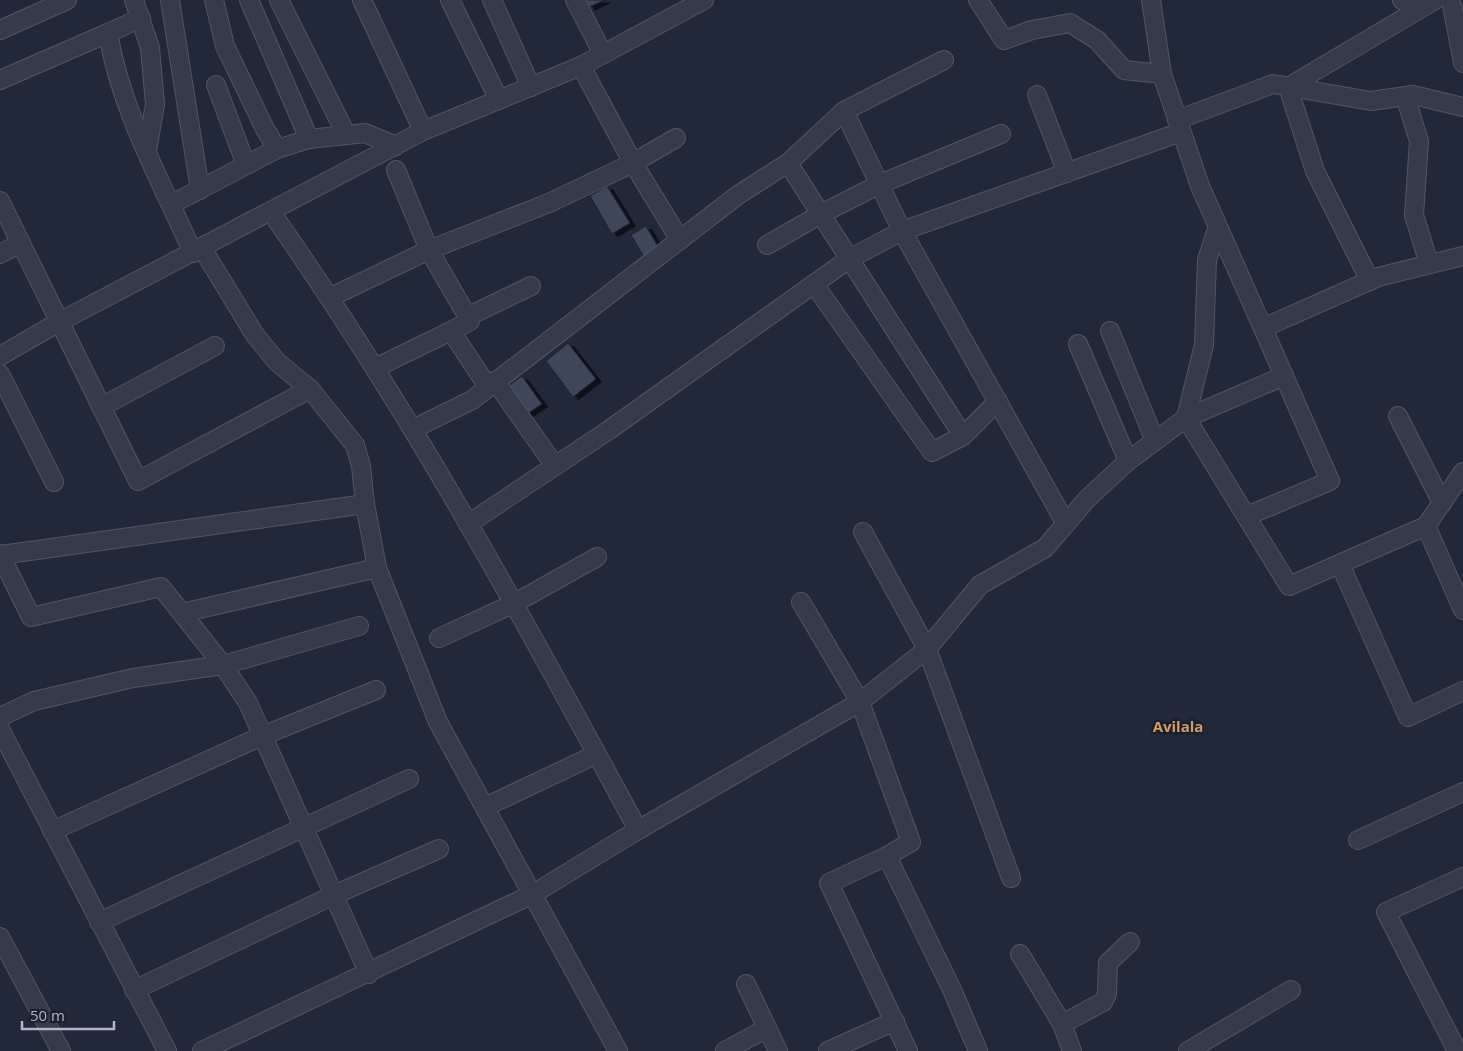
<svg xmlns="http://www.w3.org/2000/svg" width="1463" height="1051" font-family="'Open Sans',sans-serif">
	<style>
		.building { fill: #3d4759; stroke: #1c2230; filter: url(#shadow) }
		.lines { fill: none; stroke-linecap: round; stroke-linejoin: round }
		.minor-casing { stroke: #505664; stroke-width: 20 }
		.minor { stroke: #353b49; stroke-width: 18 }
		.labels { text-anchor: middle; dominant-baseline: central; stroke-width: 5; stroke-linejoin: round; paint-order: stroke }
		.quarter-label { font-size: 15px; font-weight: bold; fill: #d29c5e; stroke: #1a202e }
	</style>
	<defs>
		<filter id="shadow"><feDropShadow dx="5.5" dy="3" stdDeviation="0" flood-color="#0009"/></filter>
	</defs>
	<rect width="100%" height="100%" fill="#212939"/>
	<g class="building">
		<polygon points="586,0 605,0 589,7"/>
		<polygon points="607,186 630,223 612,234 590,196"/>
		<polygon points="646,226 659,248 644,257 631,235"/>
		<polygon points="568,343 596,379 573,397 546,361"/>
		<polygon points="522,376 542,404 527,414 507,387"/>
	</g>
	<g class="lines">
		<g class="minor-casing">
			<g id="minor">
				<polyline points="134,0 150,48 155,104 147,151"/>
				<polyline points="170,0 200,190"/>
				<polyline points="214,0 225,46 265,129 277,149"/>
				<polyline points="249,0 309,139"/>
				<polyline points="279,0 346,134"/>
				<polyline points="362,0 423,131"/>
				<polyline points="450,0 499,100"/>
				<polyline points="492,0 531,87"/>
				<polyline points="575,0 603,54"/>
				<polyline points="978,0 1004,40 1032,30 1070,23 1097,40 1124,70 1162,74"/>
				<polyline points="1402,0 1418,10"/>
				<polyline points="1451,0 1463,63"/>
				<path d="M141,18L108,33C121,111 161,181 193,253"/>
				<polyline points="0,30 67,0"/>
				<polyline points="581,66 633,163 680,240"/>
				<polyline points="0,80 108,33"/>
				<polyline points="216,85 246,165"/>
				<polyline points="1037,95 1067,173"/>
				<polyline points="1405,96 1419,141 1414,215 1429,264"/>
				<polyline points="844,111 902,231 1066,524"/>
				<polyline points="1177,120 1273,84 1371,101 1413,95 1463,107"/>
				<polyline points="788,163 963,436 998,401"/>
				<polyline points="396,170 429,250 470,321 451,331 488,387"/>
				<polyline points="0,201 138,481 310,389"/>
				<polyline points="172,204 277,149 309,139 365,133 396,146"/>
				<path d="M271,212C409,408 524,619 638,830"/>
				<polyline points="1217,229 1207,260 1204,345 1186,418 1289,586 1426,526 1463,472"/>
				<polyline points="767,245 821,214 880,184 1001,134"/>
				<polyline points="202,248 255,335 277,362 310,389 355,445 361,466 365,504 377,568 438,722 618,1051"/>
				<polyline points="0,254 21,243"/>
				<polyline points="1370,281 1315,171 1288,87 1435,0"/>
				<polyline points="814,284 932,452 963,436"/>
				<polyline points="331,297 429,250 549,203 633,163 676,138"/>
				<polyline points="467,317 531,286"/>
				<polyline points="1263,328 1378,277 1463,256"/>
				<polyline points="1110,331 1155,441"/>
				<polyline points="1078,344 1128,461"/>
				<polyline points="0,356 59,322 423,131 581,66 704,0"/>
				<polyline points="375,368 451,331"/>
				<polyline points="0,374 54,482"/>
				<polyline points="495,381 555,466"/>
				<polyline points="101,407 215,346"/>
				<polyline points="1398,416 1442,503"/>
				<polyline points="413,429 472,400 738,195 788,163 844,111 944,60"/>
				<polyline points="1247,516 1330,481 1284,376"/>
				<polyline points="468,524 609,430 849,259 902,231 1181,132"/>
				<polyline points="1426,526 1463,610"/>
				<polyline points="863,532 927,649 1011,878"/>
				<polyline points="0,554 31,617 161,587 223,665 248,703 369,974"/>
				<polyline points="1,555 365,504"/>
				<polyline points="1340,564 1408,717 1463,691"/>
				<polyline points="801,602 860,702 911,842 887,856 829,883 908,1051"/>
				<polyline points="182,613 377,568"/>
				<polyline points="439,638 515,603 597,557"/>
				<polyline points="0,717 34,701 133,678 223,665 359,626"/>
				<polyline points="0,729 167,1051"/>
				<polyline points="485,807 597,754"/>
				<polyline points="52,831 262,736 376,690"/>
				<polyline points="1358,840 1463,792"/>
				<polyline points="887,856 953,992 978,1051"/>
				<polyline points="99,922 409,779"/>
				<polyline points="0,937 61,1051"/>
				<polyline points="1020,954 1062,1024 1072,1051"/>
				<polyline points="746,984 778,1051"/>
				<polyline points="134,990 334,895 439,849"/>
				<polyline points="1062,1024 1103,1002 1107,994 1108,963 1130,942"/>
				<polyline points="202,1051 533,894 638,830 860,702 927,649 980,585 1045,548 1087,499 1128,461 1186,418 1284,376 1200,186 1162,74 1151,0"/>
				<polyline points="725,1051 767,1028"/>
				<polyline points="828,1051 895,1021"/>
				<polyline points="1188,1051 1291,990"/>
				<polyline points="1457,1051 1386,912 1463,877"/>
			</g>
		</g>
		<use href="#minor" class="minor"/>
	</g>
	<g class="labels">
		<g class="quarter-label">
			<text x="1178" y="726">Avilala</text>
		</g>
	</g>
	<path d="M22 1021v8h92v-8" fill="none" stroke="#b0b6c5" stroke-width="2.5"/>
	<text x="30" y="1021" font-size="15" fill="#b0b6c5" stroke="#1a202e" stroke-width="4" paint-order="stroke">50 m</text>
</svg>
